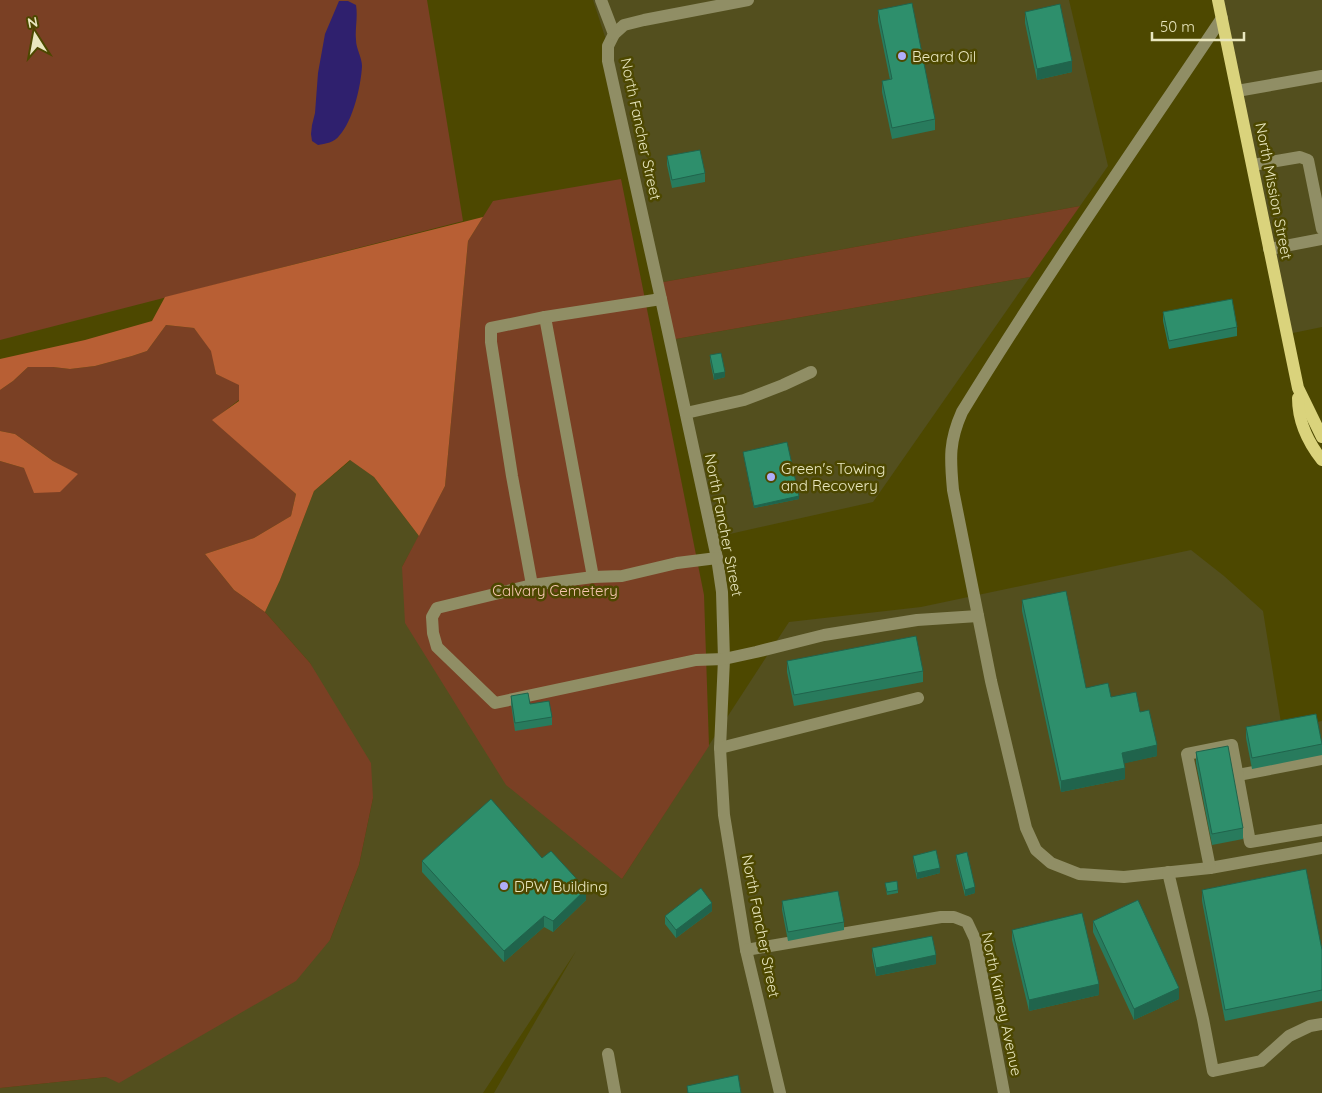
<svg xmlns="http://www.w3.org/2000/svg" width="1322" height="1093" font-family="Quicksand,sans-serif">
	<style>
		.built { fill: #534f1e }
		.green { fill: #7a4024 }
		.forest { fill: #b85f34 }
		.water { fill: #2f206e }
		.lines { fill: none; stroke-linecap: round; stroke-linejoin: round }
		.minor { stroke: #908e65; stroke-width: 12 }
		.major { stroke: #dad37c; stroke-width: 12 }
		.wall { fill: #287b5d }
		.shaded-wall { fill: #20644c }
		.building { fill: #2e8f6c; stroke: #20644c }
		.poi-dot { fill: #b0aefa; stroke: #4d4800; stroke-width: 2 }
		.labels { text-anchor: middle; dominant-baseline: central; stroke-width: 5; stroke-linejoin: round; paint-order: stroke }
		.poi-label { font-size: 15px; fill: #e9e7bf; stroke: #4d4800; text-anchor: start }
		.street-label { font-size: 15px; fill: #e9e7bf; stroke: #4d4800 }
		.park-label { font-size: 15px; fill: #f7c6b0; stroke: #4d4800 }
	</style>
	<rect width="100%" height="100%" fill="#4d4800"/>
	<g class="built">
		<polygon points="593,0 1069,0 1108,166 1080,206 658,283 608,46"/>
		<polygon points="1219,0 1322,0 1322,327 1288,334"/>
		<polygon points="1030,277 873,502 712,538 670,340"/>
		<polygon points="351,460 374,477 419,536 402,567 622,879 789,622 921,607 1191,550 1224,576 1263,611 1282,729 1322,721 1322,1093 494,1093 576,951 483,1093 0,1093 0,1088 106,1077 330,940 359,865 373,798 310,663 265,612 280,580 314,491"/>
	</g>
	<g class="green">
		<polygon points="0,0 427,0 463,221 0,340"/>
		<polygon points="621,179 704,595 709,746 622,879 506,785 405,623 402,567 445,486 468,241 493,201"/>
		<polygon points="1080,206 1030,277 670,340 658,283"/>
		<polygon points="166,325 194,328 212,351 216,374 239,384 239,400 213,420 296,494 291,516 254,538 205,554 234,590 265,612 310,663 371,763 373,798 359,865 330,940 296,981 119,1083 106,1077 0,1088 0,461 24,468 78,475 53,461 15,434 0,431 0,390 13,381 28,367 53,367 70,369 95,366 132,356 147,351"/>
	</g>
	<g class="forest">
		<polygon points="483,217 468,241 445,486 419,536 374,477 350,460 314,491 280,580 265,612 234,590 205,554 254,538 291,516 296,494 212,420 239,401 239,385 216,374 211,351 194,328 166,325 147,351 132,356 95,366 70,369 53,367 28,367 13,381 0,390 0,359 85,340 152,321 165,297"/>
		<polygon points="0,431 15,434 53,461 78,474 60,492 34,493 24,468 0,461"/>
	</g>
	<path class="water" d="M339,1H348L356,5C358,17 355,28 356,40C356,49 362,57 362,66C361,86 353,121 339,136C335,142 325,144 318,145L312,141L311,134L312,125L315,113L318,73L325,34Z"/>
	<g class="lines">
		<g class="minor">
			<polyline points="601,0 614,34 608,46 608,61 661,299 717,558 722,592 724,659 720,748 724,815 746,950 780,1093"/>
			<path d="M1222,18C1134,149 1044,278 962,412C949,441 950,458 953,490L991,681L1026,828L1036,850L1051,863L1079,874L1124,877L1210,868L1322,848"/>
			<polyline points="614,34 624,25 644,20 748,0"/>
			<polyline points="1237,91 1322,76"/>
			<polyline points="1253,165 1300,157 1308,160 1322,229"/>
			<polyline points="1269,249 1322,239"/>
			<polyline points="545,317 593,577"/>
			<polyline points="686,413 744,400 783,385 811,372"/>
			<polyline points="717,558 677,563 622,576 593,577 532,585 437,608 432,617 433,633 437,647 495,703 696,660 724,659 756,652 824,635 917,620 978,616"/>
			<polyline points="532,585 512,476 491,342 491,328 545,317 661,299"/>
			<polyline points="720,748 918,698"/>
			<polyline points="1238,775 1322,759"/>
			<polyline points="1210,868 1187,754 1232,745 1250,842 1322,830"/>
			<polyline points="1168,872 1203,1019 1213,1071 1261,1061 1289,1036 1310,1026 1322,1024"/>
			<polyline points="746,950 941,917 954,917 967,922 975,939 1004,1093"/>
			<polyline points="608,1054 615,1093"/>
		</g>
		<g class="major">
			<polyline points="1218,0 1298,388 1322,437"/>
			<path d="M1298,398C1298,421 1307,441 1322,460"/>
		</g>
	</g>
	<g class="wall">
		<polygon points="878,10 935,119 935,130 892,139 882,92 882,81 890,80 878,21"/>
		<polygon points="1025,12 1072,72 1037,80 1025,23"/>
		<polygon points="667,156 705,173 705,182 672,188 667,165"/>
		<polygon points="1163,312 1237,327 1237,336 1169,349 1163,321"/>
		<polygon points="710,355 725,377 714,380 710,361"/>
		<polygon points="743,452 799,499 754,508"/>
		<polygon points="1022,600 1086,688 1140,712 1157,756 1124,763 1125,779 1061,792 1022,611"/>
		<polygon points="787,661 923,671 923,682 794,706 787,672"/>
		<polygon points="511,696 530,704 552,717 552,725 515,731 511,704"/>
		<polygon points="1246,727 1322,744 1322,755 1252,769 1246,738"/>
		<polygon points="1196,752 1243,828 1243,839 1212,845 1196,763"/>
		<polygon points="956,855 975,893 965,896 956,860"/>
		<polygon points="913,856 940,873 917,879 913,861"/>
		<polygon points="542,858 586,900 553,932 544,927 504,962 422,872 422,861"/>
		<polygon points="885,883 898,890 898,893 887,895"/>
		<polygon points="1202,890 1322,950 1322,1001 1225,1021 1202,901"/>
		<polygon points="782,901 844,922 844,930 788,941 782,910"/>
		<polygon points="712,911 676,938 665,924 665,916"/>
		<polygon points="1093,921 1179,999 1134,1020 1093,932"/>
		<polygon points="1012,930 1099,995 1029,1011 1012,940"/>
		<polygon points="872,948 936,964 876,976 872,956"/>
	</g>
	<g class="shaded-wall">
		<polygon points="1072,61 1072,72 1037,80 1037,69"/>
		<polygon points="725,372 725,377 714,380 714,374"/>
		<polygon points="799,496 799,499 754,508 754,506"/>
		<polygon points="1157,745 1157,756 1122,764 1122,753"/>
		<polygon points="1125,768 1125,779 1061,792 1061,781"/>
		<polygon points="940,868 940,873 917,879 917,873"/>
		<polygon points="975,887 975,893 965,896 965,890"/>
		<polygon points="586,889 586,900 553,932 553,921"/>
		<polygon points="712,903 712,911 676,938 676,930"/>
		<polygon points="544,916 544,927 504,962 504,951"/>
		<polygon points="936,955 936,964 876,976 876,968"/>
		<polygon points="1099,984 1099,995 1029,1011 1029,1000"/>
		<polygon points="1179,988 1179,999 1134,1020 1134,1009"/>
	</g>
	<g class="building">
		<polygon points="912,3 935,119 892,128 882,81 892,79 878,10"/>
		<polygon points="1060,4 1072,61 1037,69 1025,12"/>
		<polygon points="700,150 705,173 672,180 667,156"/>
		<polygon points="1232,299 1237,327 1169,341 1163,312"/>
		<polygon points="721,353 725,372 714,374 710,355"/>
		<polygon points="787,442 799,496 754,506 743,452"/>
		<polygon points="1066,591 1086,688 1108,683 1111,697 1136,692 1140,712 1149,710 1157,745 1122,753 1125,768 1061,781 1022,600"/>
		<polygon points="916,636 923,671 794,695 787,661"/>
		<polygon points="528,693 530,704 549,701 552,717 515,723 511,696"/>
		<polygon points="1316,714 1322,744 1252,758 1246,727"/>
		<polygon points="1228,746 1243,828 1212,834 1196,752"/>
		<polygon points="491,799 542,858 551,851 586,889 553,921 544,916 504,951 422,861"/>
		<polygon points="936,850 940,868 917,873 913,856"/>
		<polygon points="967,852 975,887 965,890 956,855"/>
		<polygon points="1306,869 1322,950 1322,990 1225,1010 1202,890"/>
		<polygon points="897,881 898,890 887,892 885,883"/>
		<polygon points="701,888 712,903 676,930 665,916"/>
		<polygon points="838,891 844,922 788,932 782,901"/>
		<polygon points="1138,900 1179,988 1134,1009 1093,921"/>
		<polygon points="1082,913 1099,984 1029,1000 1012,930"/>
		<polygon points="932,936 936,955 876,968 872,948"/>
		<polygon points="738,1075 741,1093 688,1093 687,1086"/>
	</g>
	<g class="poi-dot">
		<circle cx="902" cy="56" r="5"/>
		<circle cx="771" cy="477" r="5"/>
		<circle cx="504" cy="886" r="5"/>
	</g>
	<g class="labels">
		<g class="poi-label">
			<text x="912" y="56">Beard Oil</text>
			<text x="781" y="468">Green's Towing<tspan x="781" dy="17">and Recovery</tspan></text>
			<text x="514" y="886">DPW Building</text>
		</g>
		<g class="street-label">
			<text transform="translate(641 129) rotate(78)">North Fancher Street</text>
			<text transform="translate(1274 191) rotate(79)">North Mission Street</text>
			<text transform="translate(724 525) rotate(79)">North Fancher Street</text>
			<text transform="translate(761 926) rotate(79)">North Fancher Street</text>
			<text transform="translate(1002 1004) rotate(78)">North Kinney Avenue</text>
		</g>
		<g class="park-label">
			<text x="555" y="590">Calvary Cemetery</text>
		</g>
	</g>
	<g transform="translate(35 35) rotate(349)" stroke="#4d4800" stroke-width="4" paint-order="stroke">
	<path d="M0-4L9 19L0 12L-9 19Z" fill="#e9e7bf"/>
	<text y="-8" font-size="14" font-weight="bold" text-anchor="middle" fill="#e9e7bf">N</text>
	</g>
	<path d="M1152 32v8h92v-8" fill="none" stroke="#e9e7bf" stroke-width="2.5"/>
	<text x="1160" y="32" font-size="15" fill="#e9e7bf" stroke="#4d4800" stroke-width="4" paint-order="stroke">50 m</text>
</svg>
